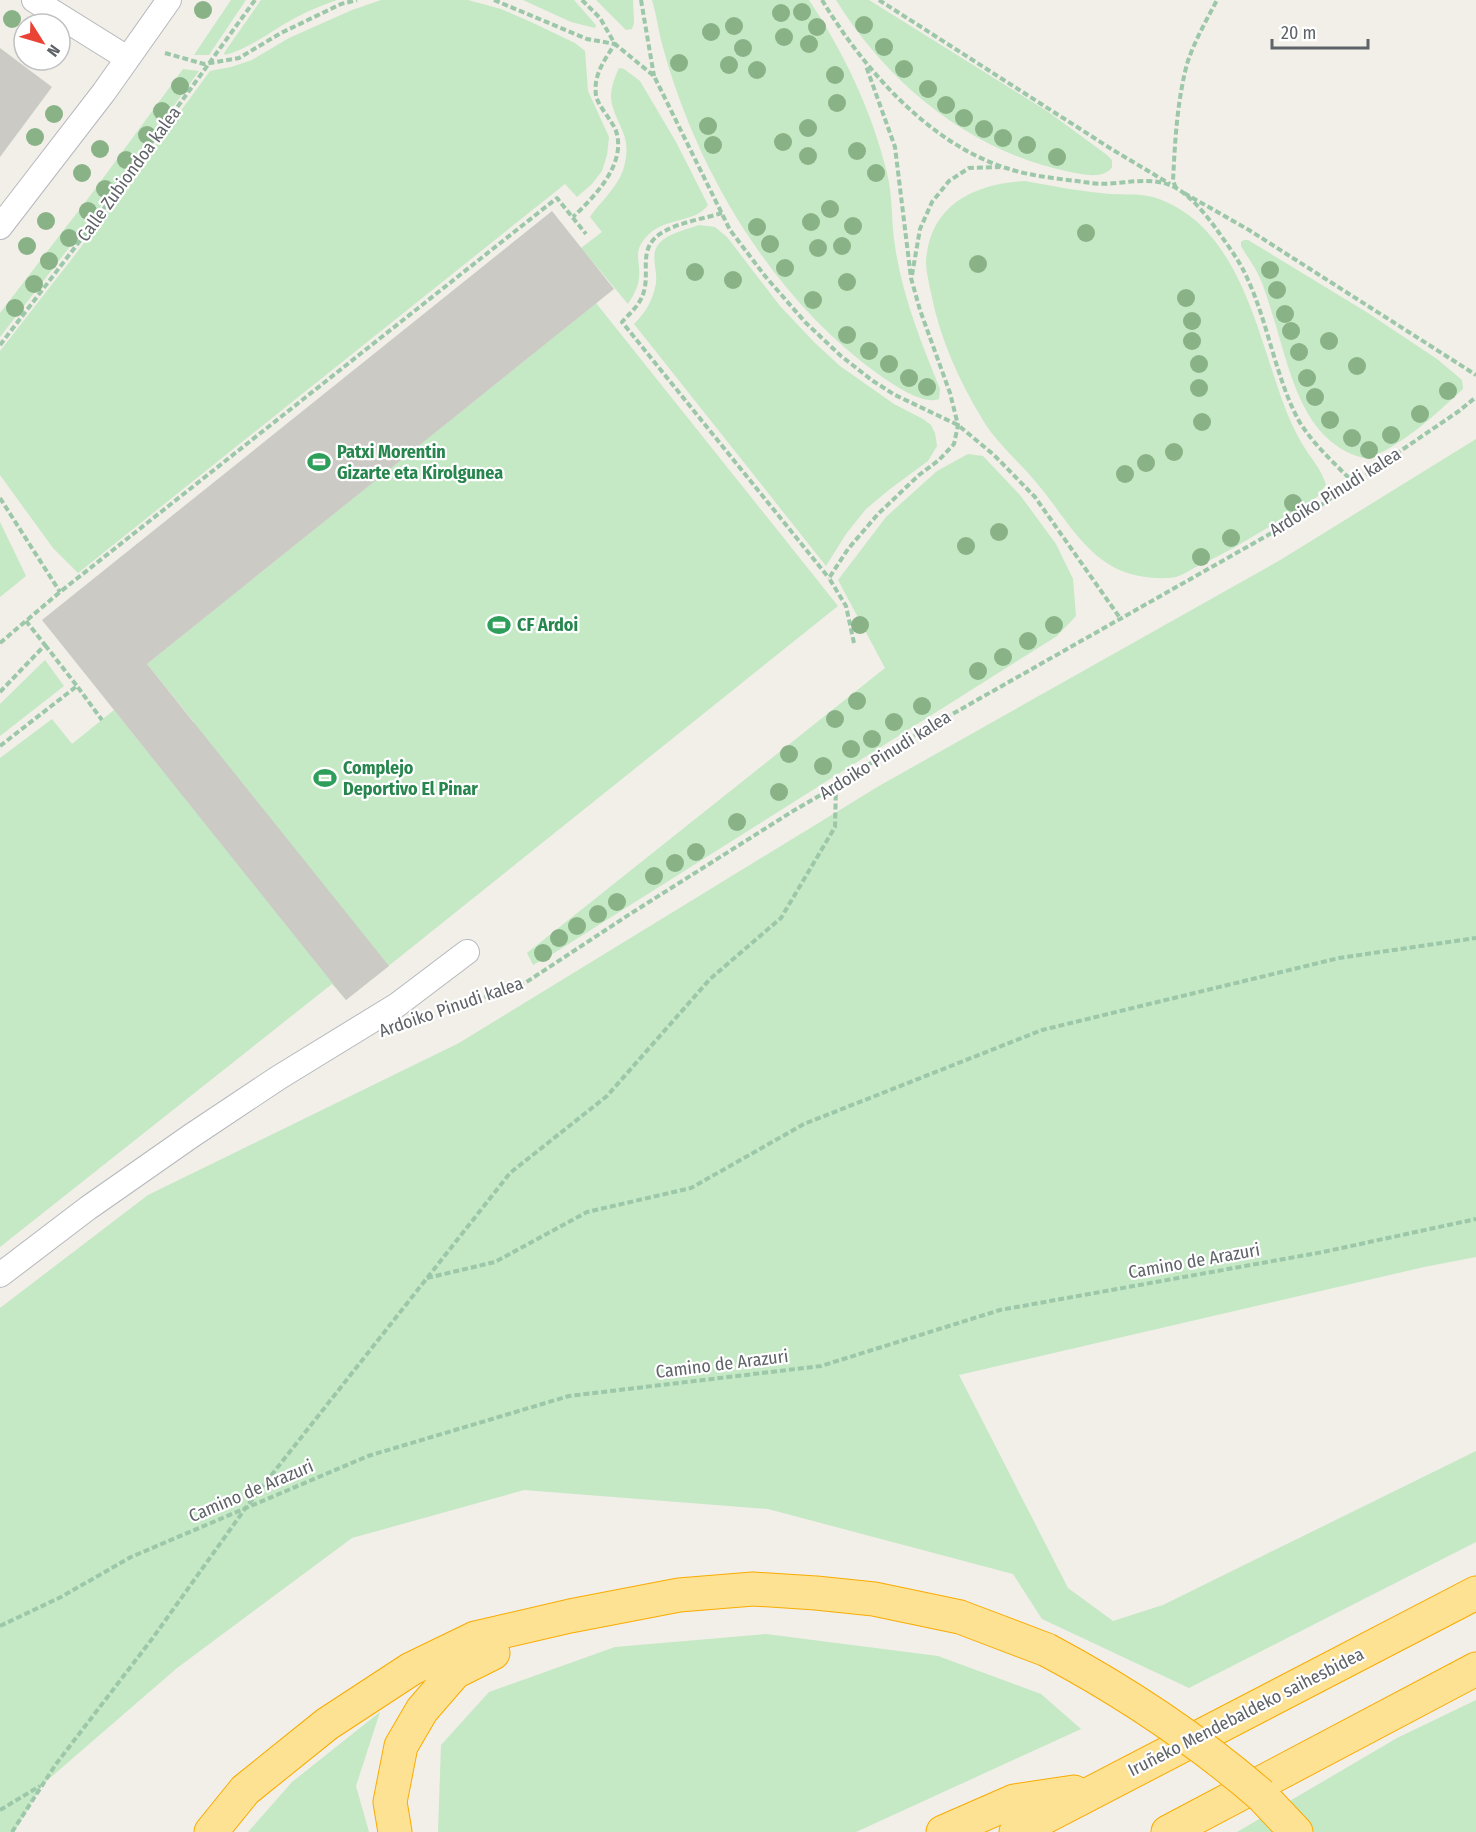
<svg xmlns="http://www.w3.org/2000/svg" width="1476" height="1832" font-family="'Fira Sans Condensed',sans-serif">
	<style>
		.green { fill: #c5e8c5 }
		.building { fill: #cccac5 }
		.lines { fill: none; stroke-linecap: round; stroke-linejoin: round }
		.street-casing { stroke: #b5b8bc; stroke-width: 26 }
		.highway-casing { stroke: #f9ab00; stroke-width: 35 }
		.path { stroke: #9cc7a9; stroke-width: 4; stroke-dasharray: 6 3; stroke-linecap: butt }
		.street { stroke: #fff; stroke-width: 24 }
		.highway { stroke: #fde293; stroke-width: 33 }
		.highway-bridge-casing { stroke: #f9ab00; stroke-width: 35; stroke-linecap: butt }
		.highway-bridge { stroke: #fde293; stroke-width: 33 }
		.tree { fill: #89b387 }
		.labels { text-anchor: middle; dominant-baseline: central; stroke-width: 4.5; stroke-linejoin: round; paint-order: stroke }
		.street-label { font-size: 18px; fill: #5f6368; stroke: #fff }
		.leisure-label { font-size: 18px; font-weight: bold; fill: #27864d; stroke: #fff; text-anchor: start }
	</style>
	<rect width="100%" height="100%" fill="#f1efe8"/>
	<g class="green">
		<polygon points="231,0 246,0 209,55 194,55"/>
		<path d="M261,0H337C323,5 310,10 297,17C273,29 252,48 225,55L224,53Z"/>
		<polygon points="381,0 468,0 501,9 531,22 575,43 585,51 588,91 609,137 607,155 602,171 592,184 577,197 565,184 78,573 53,548 0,475 0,351 78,251 210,71 231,67 252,60 289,38 352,10"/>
		<polygon points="523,0 574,0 596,25 595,28 571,22"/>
		<polygon points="596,0 633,0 634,23 632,29 626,30"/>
		<path d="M652,0H809C844,53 872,111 887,173C893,197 891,222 895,246C902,295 921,342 940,389L939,399C923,406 891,383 878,374C771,297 694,167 661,40C658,27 656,13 652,0Z"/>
		<path d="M836,0H869L1047,111L1107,155L1112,160V167C1103,180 1083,174 1070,172C971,152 888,84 836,0Z"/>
		<path d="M619,68L624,69L640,81L676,142L708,205C695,223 665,218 649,234C631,252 641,259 639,278C638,288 633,296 628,304L581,248L602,232L590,217C601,201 619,186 624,167C632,136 619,130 612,104C609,92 614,79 619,68Z"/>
		<polygon points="183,69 199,71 105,201 0,337 0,313 93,192"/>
		<path d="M1025,181C1053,186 1082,192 1111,194C1126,195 1141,193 1156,198C1242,227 1258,340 1287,413C1292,425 1298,438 1306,450C1314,462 1322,471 1326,485C1323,488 1321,493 1318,496C1308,505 1295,511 1283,518C1255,536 1226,553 1196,567C1190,570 1183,575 1176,577C1160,580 1137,577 1122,571C1085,556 1064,516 1040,487C1023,465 999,446 984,422C959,381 940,339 931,293C929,283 926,271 926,261C930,204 975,184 1025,181Z"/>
		<path d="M699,225L715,227L727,237L780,306L814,342L840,366L894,404L923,419L931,425L935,433L937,446L928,461L890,489L866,509L846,534L826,566L634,324C646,312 653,300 656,283C658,267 647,251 664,239C674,232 688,229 699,225Z"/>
		<path d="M1244,240H1248L1368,313L1437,359L1462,380L1463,389C1434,416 1405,443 1368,459C1301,445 1290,368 1272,313C1268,300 1264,286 1258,274C1253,264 1246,255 1241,246V242Z"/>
		<polygon points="596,303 838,606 346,1000 332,984 0,1247 0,758 52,719 72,744 114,710 151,756 194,722 147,664"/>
		<polygon points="1476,439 1476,1257 1424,1267 959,1375 1068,1588 1113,1621 1163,1605 1476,1451 1476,1542 1189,1688 1042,1619 1013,1574 768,1509 524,1490 352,1538 177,1668 43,1784 14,1832 0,1832 0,1308 148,1195 459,1043 879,786 1282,559"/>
		<polygon points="968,454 983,456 1020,495 1056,544 1073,579 1076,616 1057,636 551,955 533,965 527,953 885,668 838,580 886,517 937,471"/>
		<polygon points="0,522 26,576 0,597"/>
		<polygon points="45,660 64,686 0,736 0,704"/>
		<polygon points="766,1634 938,1656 1041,1694 1081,1729 856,1832 438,1832 441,1745 489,1692 615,1647"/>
		<polygon points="1476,1700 1476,1832 1237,1832 1397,1738"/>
		<polygon points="380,1712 356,1786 369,1832 248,1832 292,1782"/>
	</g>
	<g class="building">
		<polygon points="0,48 52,87 0,157"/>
		<polygon points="552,211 614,289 147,664 389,966 346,1000 42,620"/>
	</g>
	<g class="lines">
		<g class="street-casing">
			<g id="street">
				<polyline points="34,0 127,58"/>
				<polyline points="0,227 104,92 169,0"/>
				<polyline points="0,1275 88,1208 191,1136 278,1078 397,1005 467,952"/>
			</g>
		</g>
		<g class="highway-casing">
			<g id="highway">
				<polyline points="1261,1795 1296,1832"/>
				<polyline points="211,1832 245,1790 327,1724 411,1669 475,1638 570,1616 679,1595 753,1589 816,1593 874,1599 960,1617 1047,1650"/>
				<polyline points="395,1832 390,1802 401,1746 422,1710 455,1672 493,1653"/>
				<polyline points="943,1832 1014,1801 1074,1792"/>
				<polyline points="1016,1832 1476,1593"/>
				<polyline points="1168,1832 1476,1669"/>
			</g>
		</g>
		<g class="path">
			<path d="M494,0L587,39L615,44C605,59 593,75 596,95C597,105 612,120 616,131C627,164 594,197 573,217"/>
			<polyline points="582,0 600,18 615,44 654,76 730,230 765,276 805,322 841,356 873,381 895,395 958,425 994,455 1035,497 1120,618"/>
			<polyline points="641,0 654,76"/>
			<path d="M822,0C863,68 928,143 1006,168C1033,177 1063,179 1091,183C1119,187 1149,173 1176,188C1191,196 1207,216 1217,230C1228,246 1240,261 1248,280C1268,323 1276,379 1299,421C1313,444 1334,463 1353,482"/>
			<polyline points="879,0 1113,150 1170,184"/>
			<polyline points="165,53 204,64 239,58 281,33 341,4 357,0"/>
			<path d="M1176,188L1173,181C1175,141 1177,102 1187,64C1194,42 1206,21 1217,0"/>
			<polyline points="1184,193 1249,230 1476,375"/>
			<path d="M722,213C703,219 680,222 663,232C637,247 650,270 644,291C641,304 631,312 622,322L829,578"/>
			<polyline points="912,275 920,229 932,202 949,181 969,168 1000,167"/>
			<polyline points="0,345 86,233 255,0"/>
			<polyline points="0,498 60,592"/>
			<polyline points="0,643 60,592 557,198 586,234"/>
			<polyline points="854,643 846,606 829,578 848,549 878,514 919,475 939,460 954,444 958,425 950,393 920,310 911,278 895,147 866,66"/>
			<polyline points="45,645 77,686"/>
			<polyline points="0,692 45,645 26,621"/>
			<polyline points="0,746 77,686 102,720"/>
			<polyline points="441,1009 503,992 525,983 630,914 793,811 836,786 903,742 1321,505 1459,411 1476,397"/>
			<polyline points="427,1278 495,1262 587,1212 691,1188 804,1124 1042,1030 1339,958 1476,938"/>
			<polyline points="0,1626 61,1597 131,1557 368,1456 569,1396 821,1366 1000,1310 1323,1252 1476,1219"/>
			<polyline points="0,1810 40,1786"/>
			<polyline points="12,1832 56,1764 152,1639 247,1506 510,1173 607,1096 710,979 781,918 835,827 836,786"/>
		</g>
		<use href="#street" class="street"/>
		<use href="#highway" class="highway"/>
		<g class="highway-bridge-casing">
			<path id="highway-bridge" d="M1047,1650C1124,1691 1195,1738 1261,1795"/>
		</g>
		<use href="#highway-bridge" class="highway-bridge"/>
	</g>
	<g class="tree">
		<circle cx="203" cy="10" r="9"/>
		<circle cx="802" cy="12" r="9"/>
		<circle cx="781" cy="13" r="9"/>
		<circle cx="12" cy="19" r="9"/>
		<circle cx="864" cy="25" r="9"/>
		<circle cx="734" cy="26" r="9"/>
		<circle cx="817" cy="27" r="9"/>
		<circle cx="711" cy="32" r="9"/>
		<circle cx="784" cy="37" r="9"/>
		<circle cx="809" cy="44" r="9"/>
		<circle cx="884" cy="47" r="9"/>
		<circle cx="743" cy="48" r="9"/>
		<circle cx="679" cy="63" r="9"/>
		<circle cx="729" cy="65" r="9"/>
		<circle cx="904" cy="69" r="9"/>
		<circle cx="757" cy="70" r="9"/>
		<circle cx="835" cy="75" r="9"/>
		<circle cx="180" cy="86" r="9"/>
		<circle cx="928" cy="89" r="9"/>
		<circle cx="837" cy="103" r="9"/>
		<circle cx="946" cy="105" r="9"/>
		<circle cx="162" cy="111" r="9"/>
		<circle cx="54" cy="114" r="9"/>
		<circle cx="964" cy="118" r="9"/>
		<circle cx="708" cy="126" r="9"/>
		<circle cx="808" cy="128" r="9"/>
		<circle cx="984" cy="129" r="9"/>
		<circle cx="147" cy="135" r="9"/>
		<circle cx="35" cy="137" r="9"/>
		<circle cx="1003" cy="138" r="9"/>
		<circle cx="783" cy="142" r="9"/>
		<circle cx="713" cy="145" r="9"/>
		<circle cx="1027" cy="145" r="9"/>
		<circle cx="100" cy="149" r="9"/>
		<circle cx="857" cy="151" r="9"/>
		<circle cx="808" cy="156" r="9"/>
		<circle cx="1057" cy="157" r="9"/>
		<circle cx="126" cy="160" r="9"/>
		<circle cx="82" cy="173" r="9"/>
		<circle cx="876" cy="173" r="9"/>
		<circle cx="105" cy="189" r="9"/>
		<circle cx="830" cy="209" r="9"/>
		<circle cx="88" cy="211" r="9"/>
		<circle cx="46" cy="221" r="9"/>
		<circle cx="811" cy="222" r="9"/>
		<circle cx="853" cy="226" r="9"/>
		<circle cx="757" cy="227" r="9"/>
		<circle cx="1086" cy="233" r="9"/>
		<circle cx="69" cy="238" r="9"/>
		<circle cx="770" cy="244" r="9"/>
		<circle cx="27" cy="246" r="9"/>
		<circle cx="842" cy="246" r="9"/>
		<circle cx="818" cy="248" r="9"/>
		<circle cx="49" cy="261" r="9"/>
		<circle cx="978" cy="264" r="9"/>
		<circle cx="785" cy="268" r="9"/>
		<circle cx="1270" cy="270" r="9"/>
		<circle cx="695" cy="272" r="9"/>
		<circle cx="733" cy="280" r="9"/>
		<circle cx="847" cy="282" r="9"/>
		<circle cx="34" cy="284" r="9"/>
		<circle cx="1277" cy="290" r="9"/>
		<circle cx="1186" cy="298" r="9"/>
		<circle cx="813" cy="300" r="9"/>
		<circle cx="15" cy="308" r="9"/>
		<circle cx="1285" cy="314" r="9"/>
		<circle cx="1192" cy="321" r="9"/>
		<circle cx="1291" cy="331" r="9"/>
		<circle cx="847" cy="335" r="9"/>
		<circle cx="1192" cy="341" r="9"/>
		<circle cx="1329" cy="341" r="9"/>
		<circle cx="869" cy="351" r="9"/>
		<circle cx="1299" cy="352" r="9"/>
		<circle cx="889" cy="364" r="9"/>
		<circle cx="1199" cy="364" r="9"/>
		<circle cx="1357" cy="366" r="9"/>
		<circle cx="909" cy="378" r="9"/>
		<circle cx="1307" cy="378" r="9"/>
		<circle cx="927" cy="387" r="9"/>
		<circle cx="1199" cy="388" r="9"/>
		<circle cx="1448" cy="391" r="9"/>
		<circle cx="1315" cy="397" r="9"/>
		<circle cx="1420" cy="414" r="9"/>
		<circle cx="1330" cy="420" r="9"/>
		<circle cx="1202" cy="422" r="9"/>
		<circle cx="1391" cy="435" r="9"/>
		<circle cx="1352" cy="438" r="9"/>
		<circle cx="1369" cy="450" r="9"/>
		<circle cx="1174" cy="452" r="9"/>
		<circle cx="1146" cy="463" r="9"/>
		<circle cx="1125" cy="474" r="9"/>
		<circle cx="1293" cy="503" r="9"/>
		<circle cx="999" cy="532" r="9"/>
		<circle cx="1231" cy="538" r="9"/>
		<circle cx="966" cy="546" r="9"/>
		<circle cx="1201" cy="557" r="9"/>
		<circle cx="860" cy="625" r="9"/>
		<circle cx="1054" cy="625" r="9"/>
		<circle cx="1028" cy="641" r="9"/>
		<circle cx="1003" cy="657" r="9"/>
		<circle cx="978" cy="671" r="9"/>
		<circle cx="857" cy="701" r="9"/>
		<circle cx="922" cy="706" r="9"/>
		<circle cx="835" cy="719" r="9"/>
		<circle cx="894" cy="722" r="9"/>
		<circle cx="872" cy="739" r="9"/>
		<circle cx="851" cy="749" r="9"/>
		<circle cx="789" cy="754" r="9"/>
		<circle cx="823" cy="766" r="9"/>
		<circle cx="779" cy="792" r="9"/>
		<circle cx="737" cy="822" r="9"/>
		<circle cx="696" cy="852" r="9"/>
		<circle cx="675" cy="863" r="9"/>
		<circle cx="654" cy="876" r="9"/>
		<circle cx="617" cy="902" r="9"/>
		<circle cx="598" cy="914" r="9"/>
		<circle cx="577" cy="926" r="9"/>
		<circle cx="559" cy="938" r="9"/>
		<circle cx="543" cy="953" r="9"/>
	</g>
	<defs>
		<g id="stadium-bare" transform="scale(1.8)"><path d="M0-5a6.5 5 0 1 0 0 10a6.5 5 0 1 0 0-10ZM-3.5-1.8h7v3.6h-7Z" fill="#2e9e5b" stroke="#fff" stroke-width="2.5" paint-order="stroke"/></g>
	</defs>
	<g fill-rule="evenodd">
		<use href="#stadium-bare" x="319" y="462"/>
		<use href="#stadium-bare" x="499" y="625"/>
		<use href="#stadium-bare" x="325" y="778"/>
	</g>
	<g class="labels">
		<g class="street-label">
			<text transform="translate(129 174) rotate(-54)">Calle Zubiondoa kalea</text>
			<text transform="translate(1335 492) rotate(-32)">Ardoiko Pinudi kalea</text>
			<text transform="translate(885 755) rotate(-32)">Ardoiko Pinudi kalea</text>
			<text transform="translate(451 1007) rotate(-19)">Ardoiko Pinudi kalea</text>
			<text transform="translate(1194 1261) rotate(-10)">Camino de Arazuri</text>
			<text transform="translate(722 1364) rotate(-7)">Camino de Arazuri</text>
			<text transform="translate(251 1491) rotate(-23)">Camino de Arazuri</text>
			<text transform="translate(1246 1712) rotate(-27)">Iruñeko Mendebaldeko saihesbidea</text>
		</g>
		<g class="leisure-label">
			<text x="337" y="452">Patxi Morentin<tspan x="337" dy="21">Gizarte eta Kirolgunea</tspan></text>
			<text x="517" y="625">CF Ardoi</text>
			<text x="343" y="768">Complejo<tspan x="343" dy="21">Deportivo El Pinar</tspan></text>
		</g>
	</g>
	<g transform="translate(42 42) rotate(127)"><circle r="28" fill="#ffffff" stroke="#bfc1c3" stroke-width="1.5"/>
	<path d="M0-4.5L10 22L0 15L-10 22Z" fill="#ea4335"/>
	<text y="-9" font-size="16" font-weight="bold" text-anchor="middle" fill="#5f6368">N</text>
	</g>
	<path d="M1272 39v9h96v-9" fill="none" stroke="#5f6368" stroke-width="3"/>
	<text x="1281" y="39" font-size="18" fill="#5f6368" stroke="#ffffff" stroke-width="4.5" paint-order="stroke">20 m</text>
</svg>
